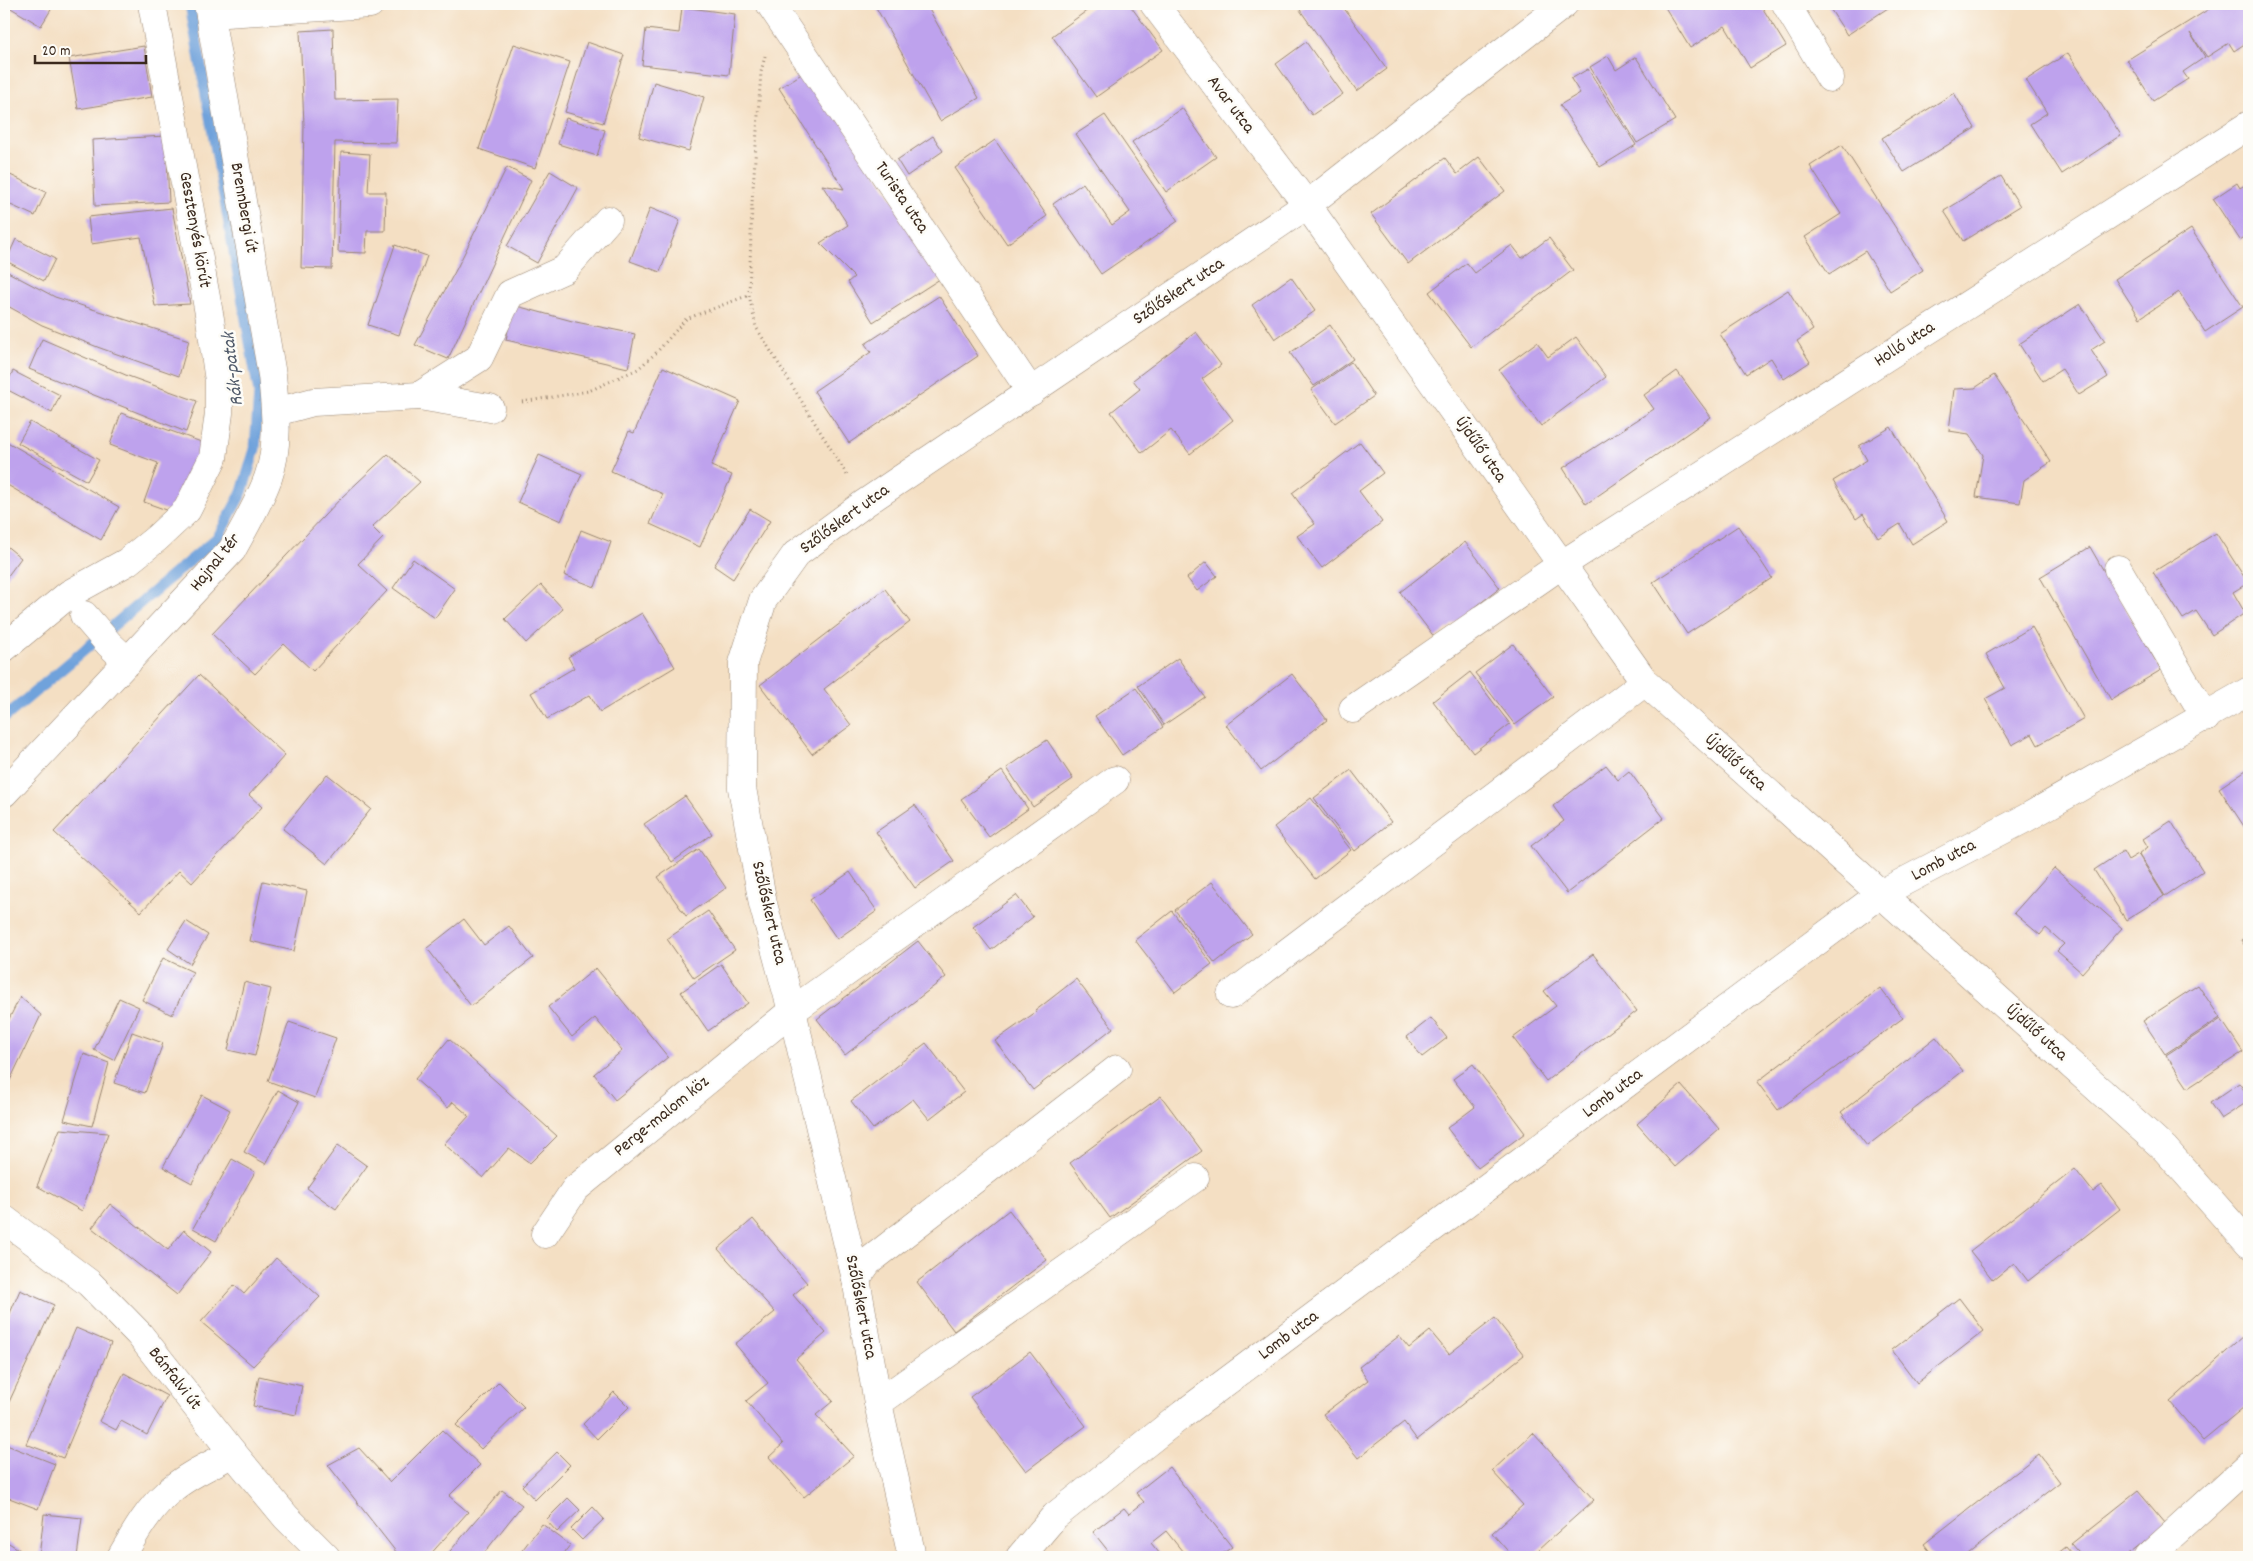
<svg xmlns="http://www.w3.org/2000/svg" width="2253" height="1561" font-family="Dekko,sans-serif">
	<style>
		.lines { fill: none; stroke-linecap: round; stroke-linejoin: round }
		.stream { stroke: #70a2db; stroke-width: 11 }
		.building { fill: #bea2ed }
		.minor-casing { stroke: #988470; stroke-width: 29 }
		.path { stroke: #988470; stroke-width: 3; stroke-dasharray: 1 4; stroke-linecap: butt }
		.minor { stroke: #fff; stroke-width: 28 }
		.labels { text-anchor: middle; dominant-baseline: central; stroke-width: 5; stroke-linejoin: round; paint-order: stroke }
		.street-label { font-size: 18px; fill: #3b2a1e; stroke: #fdfcf7 }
		.water-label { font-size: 19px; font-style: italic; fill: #505a6a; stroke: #fdfcf7 }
	</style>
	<rect width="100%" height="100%" fill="#fdfcf7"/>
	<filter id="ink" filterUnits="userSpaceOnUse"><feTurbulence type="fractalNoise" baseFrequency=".02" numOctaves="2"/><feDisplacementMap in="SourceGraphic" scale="10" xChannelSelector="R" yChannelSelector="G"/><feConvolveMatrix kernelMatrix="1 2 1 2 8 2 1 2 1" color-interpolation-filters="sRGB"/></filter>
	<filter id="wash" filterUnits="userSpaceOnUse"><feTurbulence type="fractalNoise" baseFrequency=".0096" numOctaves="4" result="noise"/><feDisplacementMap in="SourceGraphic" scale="20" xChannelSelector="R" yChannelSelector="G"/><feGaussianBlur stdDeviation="1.12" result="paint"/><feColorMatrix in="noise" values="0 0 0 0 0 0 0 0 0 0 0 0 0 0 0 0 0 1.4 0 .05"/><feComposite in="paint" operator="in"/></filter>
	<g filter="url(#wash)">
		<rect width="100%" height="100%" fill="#f4dfc3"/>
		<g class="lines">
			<polyline class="stream" points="4,718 218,537 242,492 255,449 259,393 190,4"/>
		</g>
		<g id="blocks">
			<g class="building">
				<polygon points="4,4 44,4 52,8 41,26"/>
				<polygon points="874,4 926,4 979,98 940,121"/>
				<polygon points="1096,4 1129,4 1163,50 1096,97 1052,36"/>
				<polygon points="1308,4 1341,4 1387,69 1357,91 1300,10"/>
				<polygon points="1663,4 1760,4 1786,46 1750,68 1725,26 1690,48"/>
				<polygon points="1827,4 1894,4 1847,35"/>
				<polygon points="2217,4 2249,4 2249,41 2234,51 2229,43 2207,57 2190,33 2205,57 2183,72 2188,79 2153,101 2127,60"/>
				<polygon points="682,7 735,14 729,75 642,65 646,29 679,33"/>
				<polygon points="333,29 335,100 398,99 396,143 335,142 332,269 301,268 304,125 300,31"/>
				<polygon points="587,42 624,55 603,123 565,112"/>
				<polygon points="1306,42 1343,94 1312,115 1276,64"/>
				<polygon points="514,44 570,62 535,168 479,149"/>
				<polygon points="144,46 152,97 78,109 69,58"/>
				<polygon points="2068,53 2121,135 2062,174 2030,124 2047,113 2026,80"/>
				<polygon points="1608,56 1616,70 1636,57 1675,120 1637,143 1590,67"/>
				<polygon points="1588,69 1636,145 1600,167 1560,105 1580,93 1571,79"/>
				<polygon points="808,70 943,277 873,322 848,282 854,277 820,243 848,225 822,185 844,189 779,88"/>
				<polygon points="654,82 704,97 689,151 639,137"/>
				<polygon points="1954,93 1975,128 1904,172 1882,138"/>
				<polygon points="1182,108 1216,157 1166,192 1132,142"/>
				<polygon points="1105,115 1178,221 1101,274 1053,204 1083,183 1112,225 1130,212 1076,134"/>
				<polygon points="566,118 605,130 597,156 558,144"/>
				<polygon points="166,136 169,202 95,206 92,140"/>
				<polygon points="933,136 943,151 907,176 897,160"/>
				<polygon points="995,140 1047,216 1007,244 955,168"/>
				<polygon points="1842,145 1923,270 1890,291 1865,251 1829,274 1805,237 1841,214 1810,166"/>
				<polygon points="341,152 370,154 368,192 386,192 385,231 367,231 366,253 338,252"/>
				<polygon points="1479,157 1505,191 1408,264 1371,214 1445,158 1457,174"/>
				<polygon points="507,167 531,180 448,359 415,345 457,268"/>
				<polygon points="550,171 578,188 537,263 507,246"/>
				<polygon points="4,172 46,192 35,216 4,202"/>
				<polygon points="2001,176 2020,206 1963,241 1944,211"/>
				<polygon points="2249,182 2249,234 2240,240 2213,199 2237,183 2240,188"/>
				<polygon points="172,208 190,304 155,306 141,237 91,244 88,217"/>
				<polygon points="650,208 680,220 660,272 630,261"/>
				<polygon points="2191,229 2243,307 2205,332 2179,292 2140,318 2115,279"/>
				<polygon points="1549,238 1573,270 1471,347 1429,292 1467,263 1475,273 1512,245 1522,258"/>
				<polygon points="16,239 55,259 44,281 6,261"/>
				<polygon points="395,245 427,256 399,335 368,325"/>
				<polygon points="4,270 55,297 189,340 179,376 100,348 42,325 4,304"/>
				<polygon points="1291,277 1315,311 1275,339 1252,305"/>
				<polygon points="1788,290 1813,330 1797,341 1810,362 1784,379 1771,358 1746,374 1720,334"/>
				<polygon points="939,296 978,356 849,443 814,391 871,352 865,344"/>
				<polygon points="2080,304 2105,341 2091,350 2108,377 2079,395 2062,369 2043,381 2019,344"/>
				<polygon points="513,305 576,322 635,334 628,368 506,340"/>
				<polygon points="1330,325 1353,359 1314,386 1290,353"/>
				<polygon points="1196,332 1221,365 1202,379 1233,420 1190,454 1171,430 1142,453 1111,412 1140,389 1133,380"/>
				<polygon points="1576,337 1606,377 1541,426 1499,370 1537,342 1548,357"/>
				<polygon points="42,339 128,376 197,401 186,432 29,369"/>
				<polygon points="1351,362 1374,396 1335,423 1311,390"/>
				<polygon points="663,367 740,401 711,466 732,475 700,547 650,524 663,494 611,471 629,431 634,433"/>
				<polygon points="13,371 60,395 52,413 4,388"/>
				<polygon points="1677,371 1711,417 1586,504 1563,468 1654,409 1644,395"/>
				<polygon points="1994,375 2051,462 2024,480 2020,503 1976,497 1983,455 1969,434 1949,431 1954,389 1975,388"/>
				<polygon points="121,413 204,443 178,514 144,502 158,463 110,445"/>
				<polygon points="30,422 99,460 87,481 18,443"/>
				<polygon points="1891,427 1948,521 1912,544 1900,524 1878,538 1863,514 1856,519 1833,481 1867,460 1859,446"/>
				<polygon points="4,440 119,507 101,540 4,483"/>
				<polygon points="1360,442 1383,473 1359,491 1382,522 1322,568 1297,536 1315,524 1292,493"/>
				<polygon points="388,454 420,482 372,527 383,538 358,564 387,591 313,671 284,644 255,674 212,634 342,497"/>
				<polygon points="539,455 582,474 561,521 518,502"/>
				<polygon points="750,509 770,521 733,579 714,566"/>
				<polygon points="1738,526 1772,578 1687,634 1653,582"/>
				<polygon points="581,530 611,542 595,587 564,575"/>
				<polygon points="2216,533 2248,583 2233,592 2245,613 2212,635 2196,611 2183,619 2153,572"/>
				<polygon points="1465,542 1500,588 1435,638 1400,592"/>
				<polygon points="4,544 21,558 4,581"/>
				<polygon points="2090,547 2161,670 2111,700 2040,577"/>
				<polygon points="413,559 455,589 435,618 393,588"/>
				<polygon points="1206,562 1217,576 1197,591 1187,578"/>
				<polygon points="541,585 563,609 526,643 505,619"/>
				<polygon points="885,589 910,622 824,689 851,725 812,754 760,685"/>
				<polygon points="642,613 675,667 600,712 590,695 547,719 531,693 574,668 568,657"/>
				<polygon points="2032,627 2084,719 2038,745 2032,734 2012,745 1985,699 2005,688 1986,654"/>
				<polygon points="1513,644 1553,697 1515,725 1475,673"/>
				<polygon points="1178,658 1205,697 1164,725 1138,686"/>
				<polygon points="1470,672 1510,724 1473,753 1433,701"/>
				<polygon points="1292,674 1327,720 1261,771 1226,725"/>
				<polygon points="199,675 285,755 249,795 262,807 192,883 179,871 141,912 54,832"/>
				<polygon points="1136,688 1163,727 1122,755 1095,716"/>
				<polygon points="1047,740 1073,779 1033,807 1007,768"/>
				<polygon points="1606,765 1618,780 1629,771 1664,818 1567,893 1531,846 1564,821 1553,806"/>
				<polygon points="2249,768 2249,834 2219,788"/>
				<polygon points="1351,770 1391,822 1355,851 1314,798"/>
				<polygon points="1002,771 1028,809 989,837 961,799"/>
				<polygon points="327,774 371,809 327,864 283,829"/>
				<polygon points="685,796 712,834 672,862 644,824"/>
				<polygon points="1311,798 1351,850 1315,879 1274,827"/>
				<polygon points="915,805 954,861 915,888 876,832"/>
				<polygon points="2171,821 2203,871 2165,896 2139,854 2148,847 2143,839"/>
				<polygon points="699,849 726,888 686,916 658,877"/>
				<polygon points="2123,851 2128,860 2138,854 2164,896 2126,920 2094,870"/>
				<polygon points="2054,868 2122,928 2082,973 2057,951 2064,944 2046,928 2040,935 2014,913"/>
				<polygon points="850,872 877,911 837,939 810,900"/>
				<polygon points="263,881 307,891 294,951 250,941"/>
				<polygon points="1212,882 1252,934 1215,963 1175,910"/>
				<polygon points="1016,895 1033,917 991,950 973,927"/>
				<polygon points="708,911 735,950 694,978 667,939"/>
				<polygon points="1172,911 1212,964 1175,992 1135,940"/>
				<polygon points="464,919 484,945 509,926 533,958 471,1006 427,948"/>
				<polygon points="186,921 208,935 190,964 168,949"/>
				<polygon points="2249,935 2249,952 2241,940"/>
				<polygon points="918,941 946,977 845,1055 817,1019"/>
				<polygon points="1593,954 1637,1011 1546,1081 1513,1038 1556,1006 1544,991"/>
				<polygon points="163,958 193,972 172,1015 142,1000"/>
				<polygon points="721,964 748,1003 708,1031 681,992"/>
				<polygon points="596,968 668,1057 615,1100 594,1074 622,1051 595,1018 572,1037 548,1007"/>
				<polygon points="1076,979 1113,1028 1033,1090 995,1041 1036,1012 1035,1011"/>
				<polygon points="244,982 271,989 255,1056 228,1050"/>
				<polygon points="2198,985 2220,1018 2165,1054 2143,1021"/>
				<polygon points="1880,988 1903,1018 1778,1110 1757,1082"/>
				<polygon points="20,997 41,1015 4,1093 4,1029"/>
				<polygon points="119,998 139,1007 114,1060 94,1050"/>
				<polygon points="1431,1018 1447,1038 1422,1057 1407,1037"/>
				<polygon points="2221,1019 2243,1052 2188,1088 2166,1055"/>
				<polygon points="289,1022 336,1038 315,1098 268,1081"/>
				<polygon points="132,1032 163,1043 145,1093 114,1083"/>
				<polygon points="1936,1037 1963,1071 1867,1146 1841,1112"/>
				<polygon points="449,1039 557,1136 530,1163 509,1148 483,1178 444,1144 469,1116 453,1102 448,1108 415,1079"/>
				<polygon points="926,1043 964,1092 929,1119 913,1099 873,1129 851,1101"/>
				<polygon points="84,1054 109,1063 92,1126 64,1120"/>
				<polygon points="1473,1064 1525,1133 1478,1168 1447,1128 1475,1107 1453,1079"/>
				<polygon points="2239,1083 2249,1097 2249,1101 2221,1119 2210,1103"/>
				<polygon points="1681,1085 1719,1129 1675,1167 1637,1124"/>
				<polygon points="278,1090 299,1102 266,1164 244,1152"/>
				<polygon points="202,1095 230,1110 192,1183 163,1167"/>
				<polygon points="1161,1096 1202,1151 1110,1218 1070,1163"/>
				<polygon points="60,1129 108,1133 82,1211 37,1186"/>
				<polygon points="338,1145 367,1166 336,1209 307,1188"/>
				<polygon points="232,1159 255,1172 216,1241 193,1228"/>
				<polygon points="2075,1169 2093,1192 2102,1185 2120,1209 2028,1281 2014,1263 1993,1280 1970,1251"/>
				<polygon points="110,1204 168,1250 184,1230 211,1252 177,1295 92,1228"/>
				<polygon points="1009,1210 1047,1260 954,1331 917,1282"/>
				<polygon points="753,1219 807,1283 793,1295 826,1333 796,1359 833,1401 816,1415 854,1456 804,1497 769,1457 783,1444 746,1401 768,1383 735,1344 775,1312 718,1249"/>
				<polygon points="276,1258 320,1297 253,1366 201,1322 234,1285 244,1294"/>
				<polygon points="20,1290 54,1305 9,1402 4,1400 4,1327"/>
				<polygon points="1959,1298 1984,1331 1917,1383 1892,1350"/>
				<polygon points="1495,1318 1524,1355 1417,1440 1404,1422 1358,1458 1323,1414 1368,1380 1359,1367 1399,1336 1409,1348 1430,1331 1449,1354"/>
				<polygon points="76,1328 111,1343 63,1458 26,1444"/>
				<polygon points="2245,1335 2249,1340 2249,1403 2203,1441 2170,1402"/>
				<polygon points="1030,1352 1086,1426 1026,1471 970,1397"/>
				<polygon points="124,1373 167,1396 147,1435 121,1421 116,1430 99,1421"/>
				<polygon points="259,1376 302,1386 296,1415 253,1406"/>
				<polygon points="499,1382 524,1407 481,1449 456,1425"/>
				<polygon points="614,1392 629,1407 597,1439 583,1424"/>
				<polygon points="442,1430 480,1465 449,1496 468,1512 428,1557 400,1557 328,1465 359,1448 390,1482"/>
				<polygon points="1533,1433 1594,1500 1530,1557 1513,1557 1492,1533 1523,1505 1492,1471"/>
				<polygon points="4,1444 55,1464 38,1509 4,1496"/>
				<polygon points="557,1452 570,1465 535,1500 522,1486"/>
				<polygon points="2039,1454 2060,1482 1964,1557 1934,1557 1924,1544"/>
				<polygon points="1169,1467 1232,1547 1218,1557 1187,1557 1166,1531 1151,1543 1160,1554 1156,1557 1113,1557 1093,1532 1124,1508 1129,1514 1144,1502 1136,1493"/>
				<polygon points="502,1490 522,1505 481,1557 445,1557"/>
				<polygon points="2138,1491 2166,1524 2125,1557 2082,1557 2071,1544"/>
				<polygon points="568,1498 580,1510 557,1532 546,1520"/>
				<polygon points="593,1507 604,1519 582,1540 571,1529"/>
				<polygon points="44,1514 82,1518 77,1557 39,1557"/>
				<polygon points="542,1524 570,1545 561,1557 517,1557"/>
				<polygon points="4,1540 20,1550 16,1557 4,1557"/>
				<polygon points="2066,1547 2074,1557 2053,1557"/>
			</g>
		</g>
	</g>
	<g filter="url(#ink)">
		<use href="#blocks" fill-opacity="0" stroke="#988470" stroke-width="1"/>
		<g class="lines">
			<g class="minor-casing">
				<g id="minor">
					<polyline points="770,4 1031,392"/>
					<polyline points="1154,4 1307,205 1645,682 2165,1149 2249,1244"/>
					<polyline points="1786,4 1830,78"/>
					<polyline points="210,14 370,4"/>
					<polyline points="419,396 479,358 510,294 565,269 608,220"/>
					<polyline points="276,412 313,402 419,396 490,408"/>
					<polyline points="2118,569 2206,718"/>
					<polyline points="84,615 109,644 128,662"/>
					<polyline points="4,648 69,594 127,562 157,538 187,510 213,458 219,413 219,381 210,319 152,4"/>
					<polyline points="1353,709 1561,565 2249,125"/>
					<path d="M4,793L232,550C245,526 259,503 268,478C280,445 275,408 272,375L208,4"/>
					<polyline points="1231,995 1645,682"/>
					<polyline points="4,1219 89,1283 139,1334 233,1453 286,1517 326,1557"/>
					<polyline points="545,1234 575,1189 792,1011 1115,780"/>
					<polyline points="856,1279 868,1262 1117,1069"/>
					<polyline points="878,1403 1195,1178"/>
					<path d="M121,1557C134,1535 147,1511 166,1494C185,1476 211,1465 233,1453"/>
					<polyline points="912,1557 878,1403 856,1279 792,1011 763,904 742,788 743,663 763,600 796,554 865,503 1307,205 1564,4"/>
					<polyline points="1020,1557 1055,1516 1183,1414 1882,893 2026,818 2249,691"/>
					<polyline points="2148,1557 2249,1465"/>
				</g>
			</g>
			<g class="path">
				<polyline points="765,56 761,72 752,203 749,295 756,327 847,475"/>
				<polyline points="522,402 589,391 638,369 657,352 686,319 749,295"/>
			</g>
			<use href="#minor" class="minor"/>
		</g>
	</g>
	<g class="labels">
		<g class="street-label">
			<text transform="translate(1230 105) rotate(53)">Avar utca</text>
			<text transform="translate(901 198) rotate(56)">Turista utca</text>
			<text transform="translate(243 208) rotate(80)">Brennbergi út</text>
			<text transform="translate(194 230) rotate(80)">Gesztenyés körút</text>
			<text transform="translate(1179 292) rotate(-34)">Szőlőskert utca</text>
			<text transform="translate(1905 345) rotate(-33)">Holló utca</text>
			<text transform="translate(1480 450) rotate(55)">Újdűlő utca</text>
			<text transform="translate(845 520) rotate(-36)">Szőlőskert utca</text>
			<text transform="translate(216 563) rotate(-51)">Hajnal tér</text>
			<text transform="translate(1735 763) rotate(42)">Újdűlő utca</text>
			<text transform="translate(1944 861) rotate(-28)">Lomb utca</text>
			<text transform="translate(768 913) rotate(77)">Szőlőskert utca</text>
			<text transform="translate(2036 1033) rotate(42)">Újdűlő utca</text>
			<text transform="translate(1613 1094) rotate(-37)">Lomb utca</text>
			<text transform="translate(662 1117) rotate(-39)">Perge-malom köz</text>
			<text transform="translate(860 1307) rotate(79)">Szőlőskert utca</text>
			<text transform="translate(1289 1336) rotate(-37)">Lomb utca</text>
			<text transform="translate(174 1379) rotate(52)">Bánfalvi út</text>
		</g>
		<g class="water-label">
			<text transform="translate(234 369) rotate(-97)">Rák-patak</text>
		</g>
	</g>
	<rect width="2253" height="1561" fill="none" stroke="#fdfcf7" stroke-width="20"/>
	<path d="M35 55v8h111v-8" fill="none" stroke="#3b2a1e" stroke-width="2.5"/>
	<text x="42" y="55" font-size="15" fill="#3b2a1e" stroke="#fdfcf7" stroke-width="4" paint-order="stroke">20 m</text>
</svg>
